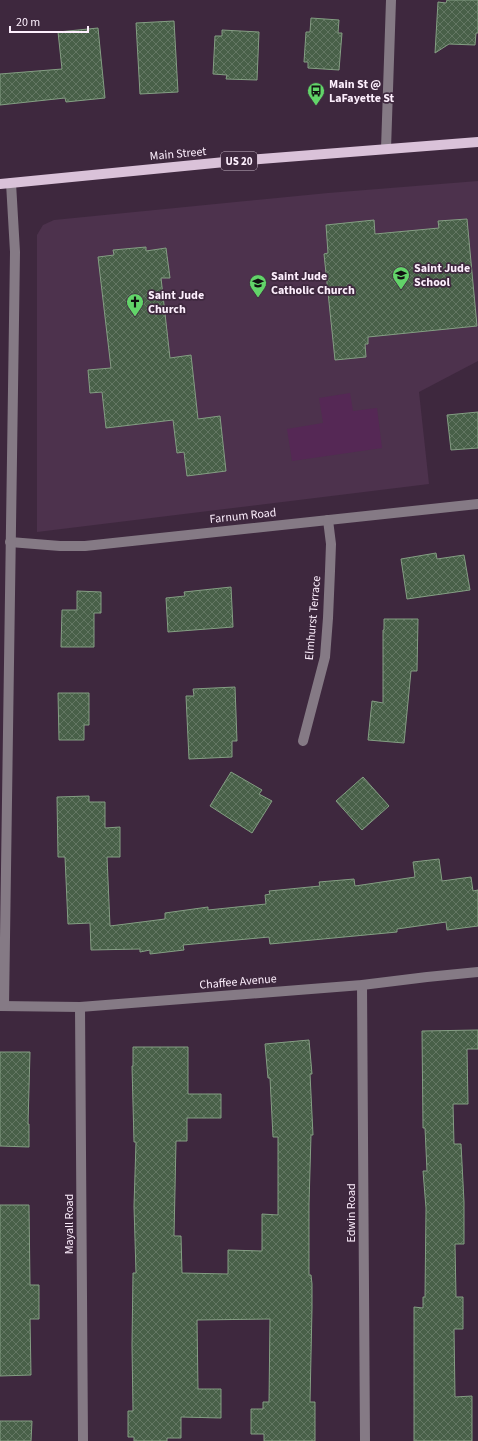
<svg xmlns="http://www.w3.org/2000/svg" width="478" height="1441" font-family="'Source Sans 3',sans-serif">
	<style>
		.built { fill: #4d324d }
		.green { fill: #552855 }
		.building { fill: url(#building-cross-hatch); stroke: #849e83 }
		.lines { fill: none; stroke-linecap: round; stroke-linejoin: round }
		.minor { stroke: #857a85; stroke-width: 10 }
		.major { stroke: #dac2d9; stroke-width: 10 }
		.labels { text-anchor: middle; dominant-baseline: central; stroke-width: 3.5; stroke-linejoin: round; paint-order: stroke }
		.shield { fill: #3e283e; stroke: #c4b3c4; stroke-width: 1 }
		.shield-label { font-size: 11px; font-weight: bold; fill: #fdeffd }
		.poi-label { font-size: 12px; font-weight: bold; fill: #fdeffd; stroke: #3e283e; text-anchor: start }
		.street-label { font-size: 12px; fill: #fdeffd; stroke: #3e283e }
	</style>
	<defs>
		<pattern id="building-cross-hatch" width="8" height="8" patternUnits="userSpaceOnUse"><rect width="8" height="8" fill="#486048"/><path d="M0 0l8 8M0 8l8-8" fill="none" stroke="#637763"/></pattern>
	</defs>
	<rect width="100%" height="100%" fill="#3e283e"/>
	<polygon class="built" points="478,181 478,361 419,392 429,484 37,532 37,235 43,225 54,220 328,193"/>
	<polygon class="green" points="350,393 353,411 377,408 382,448 292,461 287,429 323,423 319,398"/>
	<g class="building">
		<polygon points="447,0 478,0 478,33 476,33 475,45 449,44 435,53 438,2 446,3"/>
		<polygon points="311,18 339,20 338,33 342,33 339,70 308,68 308,62 304,62 306,32 310,32"/>
		<polygon points="174,21 178,92 140,94 136,23"/>
		<polygon points="98,28 105,98 66,102 65,98 0,105 0,74 62,69 58,32"/>
		<polygon points="222,30 259,32 257,80 226,79 227,75 213,74 215,36 222,36"/>
		<polygon points="467,219 477,326 368,337 368,344 365,344 366,357 335,360 324,254 328,253 326,225 374,220 375,234 439,228 438,221"/>
		<polygon points="146,247 146,251 166,248 170,278 161,278 170,358 191,355 198,419 220,416 226,471 187,476 184,452 177,453 173,420 106,428 102,392 90,393 88,370 111,368 98,257 114,255 113,250"/>
		<polygon points="478,412 478,448 451,450 447,415"/>
		<polygon points="436,553 437,559 464,555 470,590 407,599 401,559"/>
		<polygon points="231,587 233,627 168,632 166,598 185,596 184,592"/>
		<polygon points="77,591 101,592 101,613 94,613 94,647 61,647 62,610 77,610"/>
		<polygon points="384,619 418,619 417,671 411,671 404,743 368,740 372,701 383,703 383,630 384,630"/>
		<polygon points="235,687 237,741 232,741 232,757 189,759 186,696 194,696 193,689"/>
		<polygon points="58,693 89,693 89,725 84,725 84,740 59,740"/>
		<polygon points="231,772 262,790 259,794 272,801 252,833 210,806"/>
		<polygon points="363,777 389,806 362,830 336,801"/>
		<polygon points="89,796 89,802 105,802 105,828 120,827 120,857 107,857 110,926 165,919 165,913 208,907 208,910 266,904 265,895 270,894 269,891 320,886 319,882 354,879 355,886 415,877 413,862 439,859 442,881 471,877 473,891 478,890 478,926 447,930 446,922 397,929 397,932 270,944 269,937 183,945 184,950 150,954 150,950 140,952 140,949 91,950 90,923 68,924 65,857 58,857 57,797"/>
		<polygon points="478,1030 478,1049 467,1049 468,1104 453,1104 454,1144 461,1144 464,1202 464,1244 455,1244 456,1297 463,1297 463,1329 454,1329 455,1397 472,1396 472,1441 414,1441 414,1307 423,1308 423,1297 425,1297 426,1208 423,1171 427,1171 425,1128 423,1128 422,1031"/>
		<polygon points="309,1040 312,1074 310,1074 313,1135 311,1135 309,1204 309,1275 311,1275 312,1284 312,1308 310,1402 315,1402 315,1441 264,1441 264,1434 251,1434 251,1409 263,1409 263,1402 269,1402 270,1319 197,1320 198,1389 221,1389 221,1418 181,1417 181,1438 167,1438 167,1441 134,1441 134,1437 128,1437 128,1411 133,1411 132,1345 133,1273 136,1273 134,1206 136,1142 134,1142 132,1066 133,1066 133,1047 188,1047 188,1094 221,1094 221,1118 187,1118 187,1141 176,1141 174,1236 181,1236 182,1273 228,1274 228,1250 262,1251 262,1214 278,1215 278,1137 273,1137 270,1078 268,1078 265,1044"/>
		<polygon points="0,1052 30,1052 28,1124 29,1124 29,1147 0,1146"/>
		<polygon points="0,1205 29,1205 30,1285 39,1285 39,1319 30,1319 31,1375 0,1376"/>
		<polygon points="0,1421 32,1421 31,1441 0,1441"/>
	</g>
	<g class="lines">
		<g class="minor">
			<polyline points="386,149 391,0"/>
			<polyline points="10,542 60,546 85,546 478,504"/>
			<polyline points="303,741 325,657 328,618 330,571 331,544 328,520"/>
			<polyline points="362,985 365,1441"/>
			<polyline points="0,1006 80,1007 362,985 427,977 478,972"/>
			<polyline points="4,1006 15,252 11,183"/>
			<polyline points="80,1007 83,1441"/>
		</g>
		<polyline class="major" points="0,184 235,161 478,142"/>
	</g>
	<defs>
		<g id="bus-pin" transform="scale(0.9)"><path d="M0 17L-7.5 6A9.5 9.5 0 1 1 7.5 6Z" fill="#62d469" stroke="#3e283e"/><path d="M-5-6H5V4H4V6H2V4H-2V6H-4V4H-5ZM-3.5-4V0h7V-4ZM-3.5 1.2v1.5H-2V1.2ZM2 1.2v1.5H3.5V1.2Z" fill="#111"/></g>
		<g id="school-pin" transform="scale(0.9)"><path d="M0 17L-7.5 6A9.5 9.5 0 1 1 7.5 6Z" fill="#62d469" stroke="#3e283e"/><path d="M0-5L7-2L0 1L-7-2ZM-4 1L0 2.5L4 1V4Q0 6-4 4Z" fill="#111"/></g>
		<g id="church-pin" transform="scale(0.9)"><path d="M0 17L-7.5 6A9.5 9.5 0 1 1 7.5 6Z" fill="#62d469" stroke="#3e283e"/><path d="M-1.2-6h2.4v3.5h3.3v2.4h-3.3V6h-2.4V-.1h-3.3v-2.4h3.3Z" fill="#111"/></g>
	</defs>
	<g fill-rule="evenodd">
		<use href="#bus-pin" x="316" y="91"/>
		<use href="#school-pin" x="401" y="275"/>
		<use href="#school-pin" x="258" y="283"/>
		<use href="#church-pin" x="135" y="302"/>
	</g>
	<g class="labels">
		<rect class="shield" x="221" y="152" width="36" height="18" rx="3"/>
		<g class="shield-label">
			<text x="239" y="161">US 20</text>
		</g>
		<g class="poi-label">
			<text x="329" y="84">Main St @<tspan x="329" dy="14">LaFayette St</tspan></text>
			<text x="414" y="268">Saint Jude<tspan x="414" dy="14">School</tspan></text>
			<text x="271" y="276">Saint Jude<tspan x="271" dy="14">Catholic Church</tspan></text>
			<text x="148" y="295">Saint Jude<tspan x="148" dy="14">Church</tspan></text>
		</g>
		<g class="street-label">
			<text transform="translate(178 154) rotate(-5)">Main Street</text>
			<text transform="translate(243 516) rotate(-6)">Farnum Road</text>
			<text transform="translate(313 618) rotate(-85)">Elmhurst Terrace</text>
			<text transform="translate(238 982) rotate(-5)">Chaffee Avenue</text>
			<text transform="translate(351 1213) rotate(-90)">Edwin Road</text>
			<text transform="translate(69 1224) rotate(-90)">Mayall Road</text>
		</g>
	</g>
	<path d="M10 26v6h78v-6" fill="none" stroke="#fdeffd" stroke-width="2"/>
	<text x="16" y="26" font-size="12" fill="#fdeffd" stroke="#3e283e" stroke-width="3" paint-order="stroke">20 m</text>
</svg>
